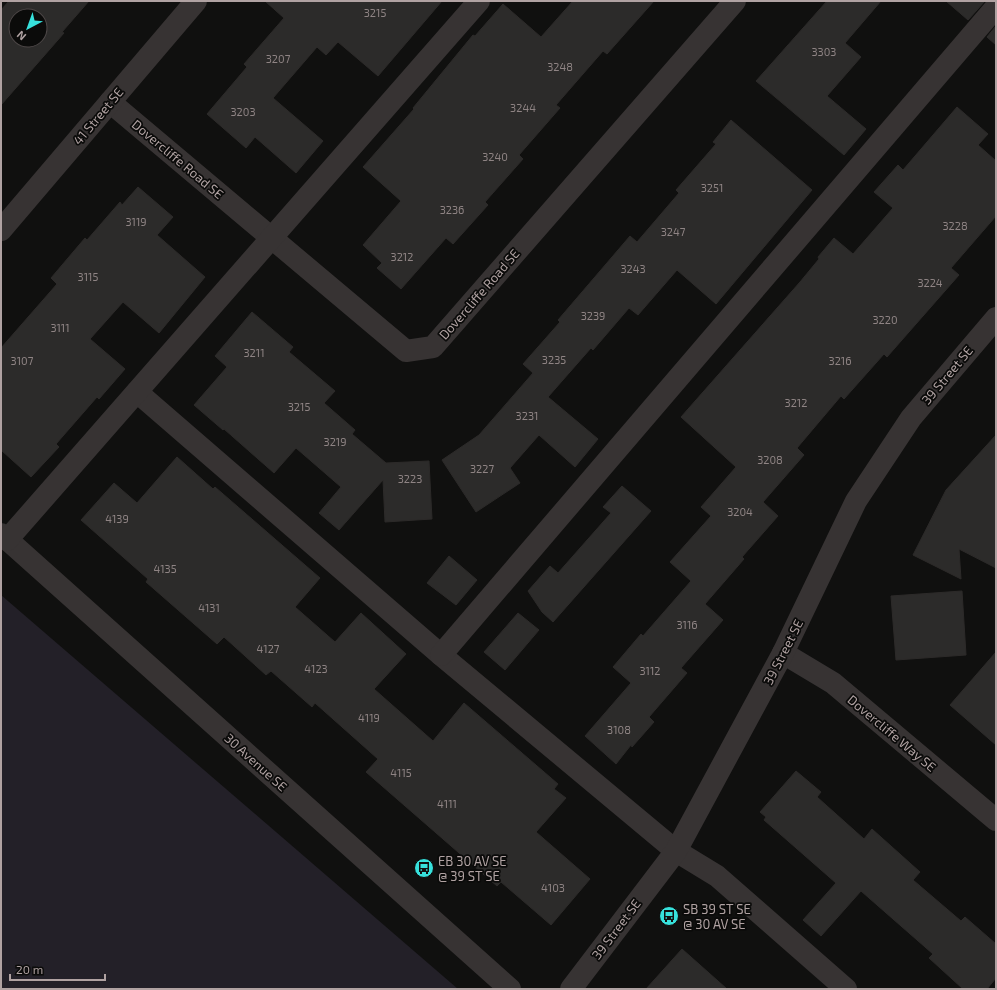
<svg xmlns="http://www.w3.org/2000/svg" width="997" height="990" font-family="'Exo 2',sans-serif">
	<style>
		.green { fill: #232028 }
		.building { fill: #2c2b2a; stroke: #2c2a29; fill-rule: evenodd }
		.lines { fill: none; stroke-linecap: round; stroke-linejoin: round }
		.minor { stroke: #373333; stroke-width: 22 }
		.labels { text-anchor: middle; dominant-baseline: central; stroke-width: 3.5; stroke-linejoin: round; paint-order: stroke }
		.number-label { font-size: 11px; fill: #8f8484 }
		.street-label { font-size: 13px; fill: #b0a2a2; stroke: #0b0b0a }
		.poi-label { font-size: 13px; fill: #b0a2a2; stroke: #0b0b0a; text-anchor: start }
	</style>
	<rect width="100%" height="100%" fill="#10100f"/>
	<polygon class="green" points="1,595 458,989 1,989"/>
	<g class="building">
		<path d="M9,1H89L62,32L64,33L1,105V10ZM16,16H40V40H16Z"/>
		<polygon points="265,1 442,1 378,76 338,42 326,55 317,47 273,98 323,141 296,173 255,137 246,148 207,114 247,67 244,64 284,18"/>
		<polygon points="573,1 654,1 607,54 603,51 556,105 560,108 519,155 523,159 485,202 488,205 453,244 446,238 401,289 377,268 382,263 363,245 401,201 363,167 414,109 413,108 473,35 475,36 503,4 541,37"/>
		<polygon points="827,1 881,1 845,43 861,57 827,96 866,129 844,155 756,81"/>
		<polygon points="946,1 985,1 968,20"/>
		<polygon points="996,26 996,45 987,37"/>
		<polygon points="957,107 988,134 978,145 996,161 996,216 951,268 959,275 887,357 884,354 844,399 841,396 797,448 804,455 763,502 778,516 742,557 744,559 705,604 723,620 681,668 687,673 649,717 654,722 632,747 631,745 616,764 585,736 631,683 613,667 641,634 643,636 691,581 670,562 711,516 701,507 736,467 681,417 800,282 819,259 818,257 834,238 853,254 893,208 874,192 898,165 903,170"/>
		<polygon points="731,120 812,190 716,304 677,270 638,315 629,308 593,350 591,348 548,397 598,439 575,467 539,435 510,468 520,483 476,512 442,460 479,435 533,373 523,364 560,322 558,320 630,236 637,242 679,193 676,190 716,144 713,142"/>
		<polygon points="138,187 173,217 157,235 205,277 159,333 123,302 90,339 125,369 99,399 97,397 56,444 59,447 31,477 1,450 1,348 57,284 51,278 85,238 87,240 120,202 122,205"/>
		<polygon points="252,312 293,347 289,352 335,391 324,403 355,430 352,434 386,463 429,461 432,519 385,522 383,480 339,530 319,513 341,487 296,448 274,473 224,429 223,430 194,405 227,367 215,356"/>
		<polygon points="996,435 996,568 959,549 961,579 913,555 946,490"/>
		<polygon points="177,457 213,489 215,487 320,578 295,607 335,642 361,613 406,654 374,689 433,741 464,703 558,784 554,789 566,798 536,832 590,879 551,925 501,882 497,886 366,772 378,759 315,703 312,707 271,671 266,675 224,637 217,644 146,582 148,579 81,520 114,483 137,503"/>
		<polygon points="622,486 651,511 553,622 542,612 528,591 550,566 558,573 611,513 603,507"/>
		<polygon points="449,556 477,580 456,605 427,583"/>
		<polygon points="962,591 966,655 896,660 891,596"/>
		<polygon points="518,613 539,630 505,670 484,652"/>
		<polygon points="996,652 996,745 950,705"/>
		<polygon points="796,771 821,792 817,797 864,839 872,829 920,872 913,880 961,921 965,917 996,944 996,978 987,989 963,989 929,958 933,954 861,891 821,936 803,920 836,883 764,820 766,817 760,812"/>
		<polygon points="682,949 727,989 646,989"/>
	</g>
	<g class="lines">
		<g class="minor">
			<polyline points="110,102 406,351 433,347 735,1"/>
			<polyline points="1,230 196,1"/>
			<polyline points="137,392 441,655 676,851 717,876 846,989"/>
			<polyline points="1,534 510,989"/>
			<polyline points="7,540 479,1"/>
			<polyline points="783,653 833,683 996,820"/>
			<polyline points="441,655 996,7"/>
			<polyline points="571,989 676,851 783,653 856,501 911,418 996,318"/>
		</g>
	</g>
	<defs>
		<g id="bus-disc" transform="scale(1)"><circle r="9.5" fill="#37e1dc" stroke="#0b0b0a"/><path d="M-5-6H5V4H4V6H2V4H-2V6H-4V4H-5ZM-3.5-4V0h7V-4ZM-3.5 1.2v1.5H-2V1.2ZM2 1.2v1.5H3.5V1.2Z" fill="#111"/></g>
	</defs>
	<g fill-rule="evenodd">
		<use href="#bus-disc" x="424" y="868"/>
		<use href="#bus-disc" x="669" y="916"/>
	</g>
	<g class="labels">
		<g class="number-label">
			<text x="375" y="12">3215</text>
			<text x="824" y="51">3303</text>
			<text x="278" y="58">3207</text>
			<text x="560" y="66">3248</text>
			<text x="523" y="107">3244</text>
			<text x="243" y="111">3203</text>
			<text x="495" y="156">3240</text>
			<text x="712" y="187">3251</text>
			<text x="452" y="209">3236</text>
			<text x="136" y="221">3119</text>
			<text x="955" y="225">3228</text>
			<text x="673" y="231">3247</text>
			<text x="402" y="256">3212</text>
			<text x="633" y="268">3243</text>
			<text x="88" y="276">3115</text>
			<text x="930" y="282">3224</text>
			<text x="593" y="315">3239</text>
			<text x="885" y="319">3220</text>
			<text x="60" y="327">3111</text>
			<text x="254" y="352">3211</text>
			<text x="554" y="359">3235</text>
			<text x="22" y="360">3107</text>
			<text x="840" y="360">3216</text>
			<text x="796" y="402">3212</text>
			<text x="299" y="406">3215</text>
			<text x="527" y="415">3231</text>
			<text x="335" y="441">3219</text>
			<text x="770" y="459">3208</text>
			<text x="482" y="468">3227</text>
			<text x="410" y="478">3223</text>
			<text x="740" y="511">3204</text>
			<text x="117" y="518">4139</text>
			<text x="165" y="568">4135</text>
			<text x="209" y="607">4131</text>
			<text x="687" y="624">3116</text>
			<text x="268" y="648">4127</text>
			<text x="316" y="668">4123</text>
			<text x="650" y="670">3112</text>
			<text x="369" y="717">4119</text>
			<text x="619" y="729">3108</text>
			<text x="401" y="772">4115</text>
			<text x="447" y="803">4111</text>
			<text x="553" y="887">4103</text>
		</g>
		<g class="street-label">
			<text transform="translate(98 116) rotate(-50)">41 Street SE</text>
			<text transform="translate(178 159) rotate(40)">Dovercliffe Road SE</text>
			<text transform="translate(479 294) rotate(-49)">Dovercliffe Road SE</text>
			<text transform="translate(947 375) rotate(-50)">39 Street SE</text>
			<text transform="translate(783 652) rotate(-63)">39 Street SE</text>
			<text transform="translate(892 733) rotate(40)">Dovercliffe Way SE</text>
			<text transform="translate(256 762) rotate(42)">30 Avenue SE</text>
			<text transform="translate(616 929) rotate(-53)">39 Street SE</text>
		</g>
		<g class="poi-label">
			<text x="438" y="861">EB 30 AV SE<tspan x="438" dy="15">@ 39 ST SE</tspan></text>
			<text x="683" y="909">SB 39 ST SE<tspan x="683" dy="15">@ 30 AV SE</tspan></text>
		</g>
	</g>
	<rect width="997" height="990" fill="none" stroke="#b0a2a2" stroke-width="4"/>
	<g transform="translate(28 28) rotate(221)"><circle r="19" fill="#0b0b0a" stroke="#4d4747"/>
	<path d="M0-3L7 15L0 10L-7 15Z" fill="#37e1dc"/>
	<text y="-6" font-size="11" font-weight="bold" text-anchor="middle" fill="#b0a2a2">N</text>
	</g>
	<path d="M10 974v6h95v-6" fill="none" stroke="#b0a2a2" stroke-width="2"/>
	<text x="16" y="974" font-size="12" fill="#b0a2a2" stroke="#0b0b0a" stroke-width="3" paint-order="stroke">20 m</text>
</svg>
